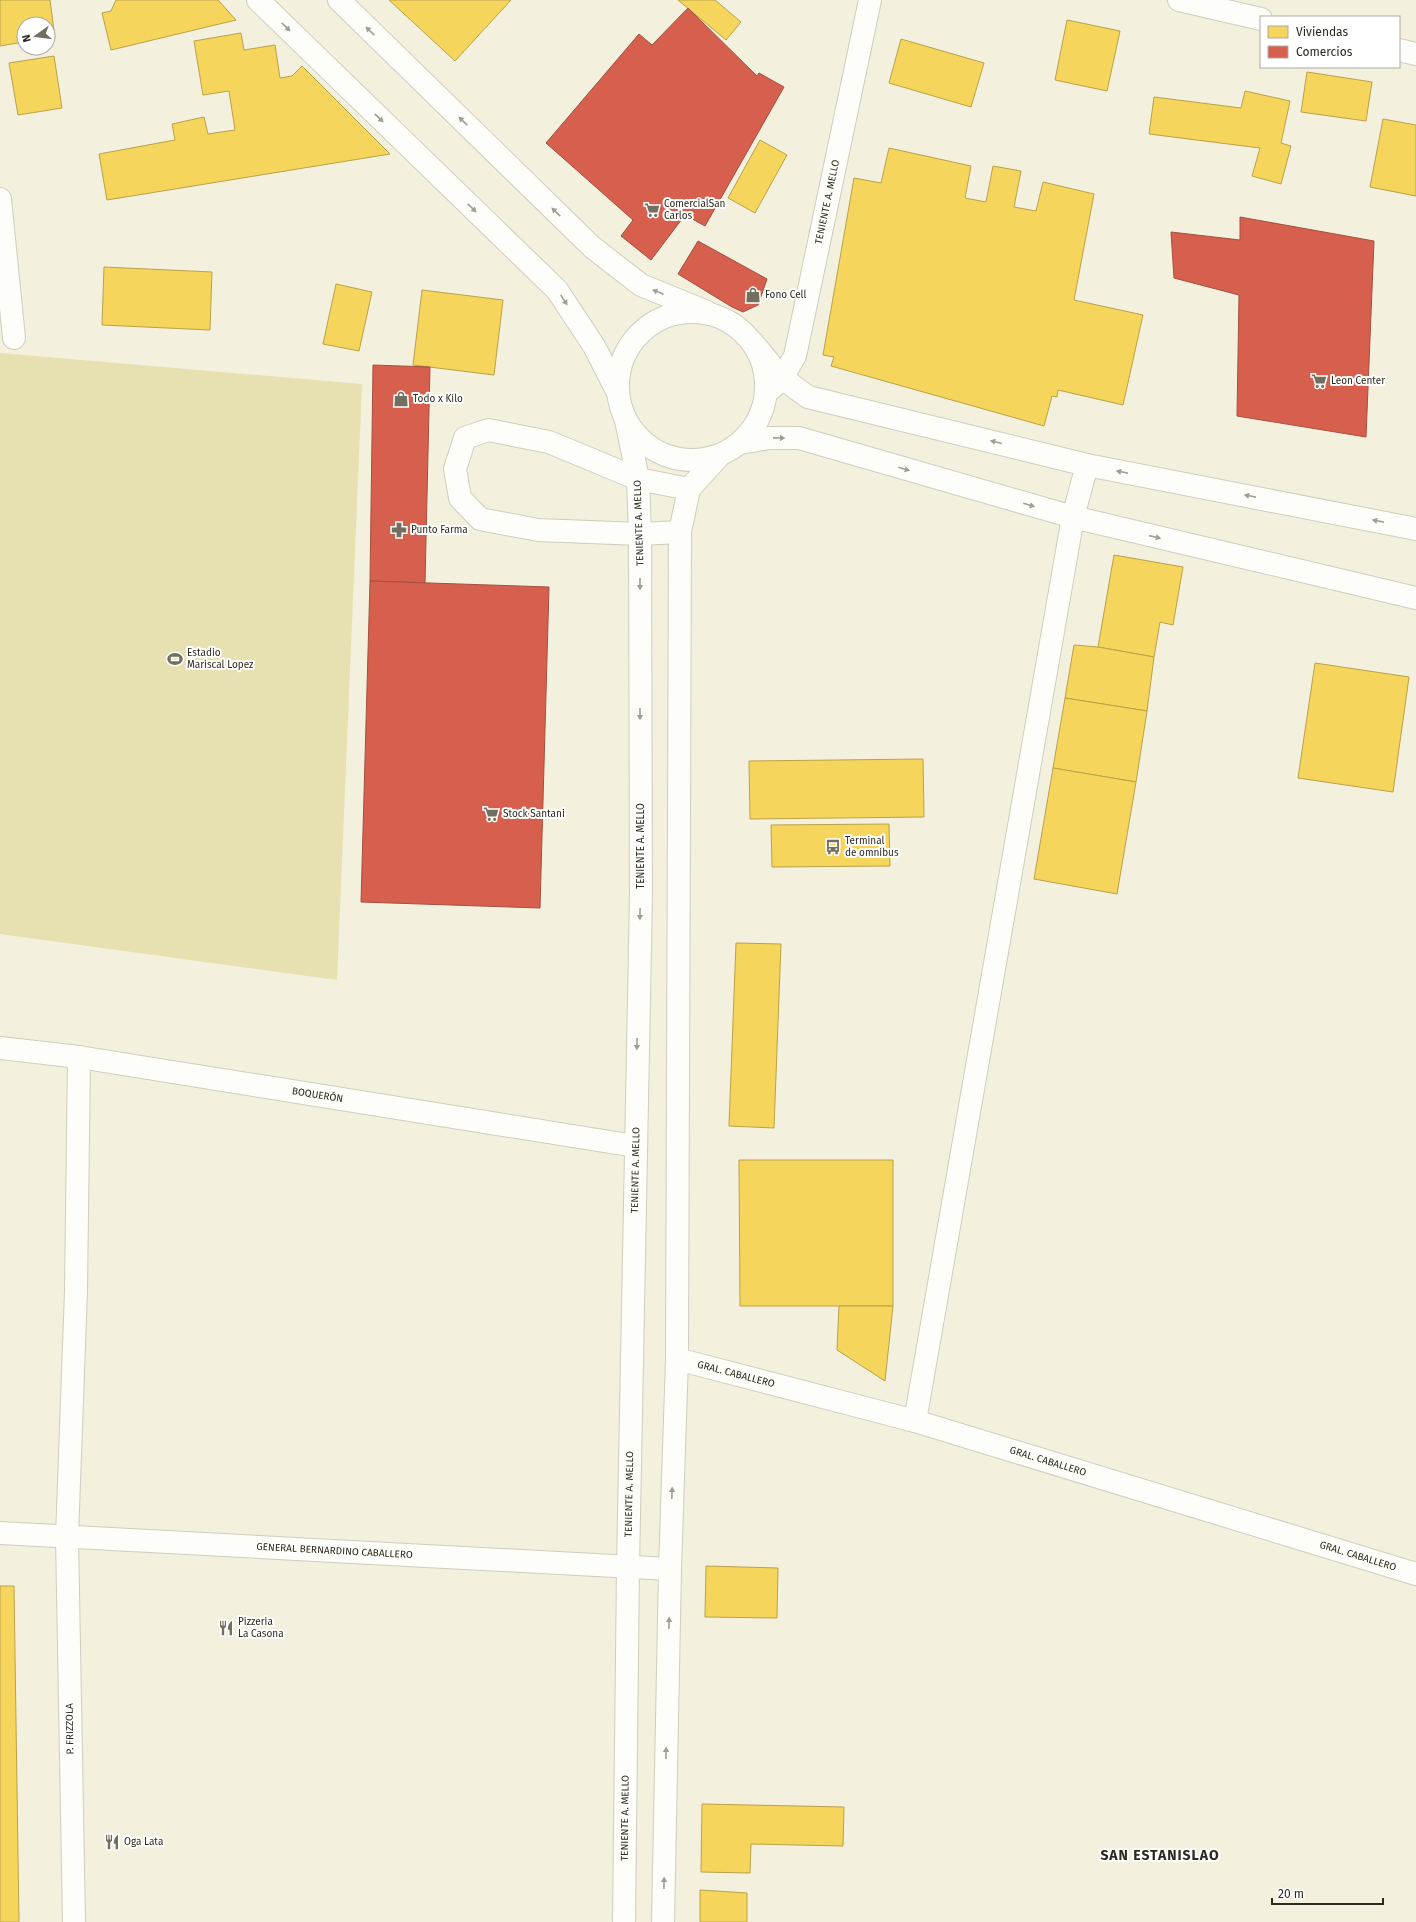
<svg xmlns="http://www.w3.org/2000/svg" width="1416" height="1922" font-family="'Fira Sans',sans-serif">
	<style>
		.green { fill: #e7e0b1 }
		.homes { fill: #f6d55c; stroke: #b9a249 }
		.shops { fill: #d6604d; stroke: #a3503f }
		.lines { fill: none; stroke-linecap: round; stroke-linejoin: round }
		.minor-casing { stroke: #d0cdbf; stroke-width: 24 }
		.minor { stroke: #fdfdfa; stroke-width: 22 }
		.oneway { fill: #9f9e97 }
		.labels { text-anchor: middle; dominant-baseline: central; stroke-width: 4; stroke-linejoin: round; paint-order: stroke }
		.street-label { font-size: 10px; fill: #2c2a1d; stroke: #fff }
		.poi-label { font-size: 10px; fill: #2c2a1d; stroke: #fff; text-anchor: start }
		.district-label { font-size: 14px; font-weight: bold; letter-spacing: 1px; fill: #2c2a1d; stroke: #fff }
	</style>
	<rect width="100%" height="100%" fill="#f3f0dd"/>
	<polygon class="green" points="0,353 362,384 337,980 0,934"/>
	<g class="homes">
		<polygon points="0,0 50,0 55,38 48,39 48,24 24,24 24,42 0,46"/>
		<polygon points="116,0 218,0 236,20 111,50 102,13 111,11"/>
		<polygon points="389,0 511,0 455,61"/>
		<polygon points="678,0 715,0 741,22 726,40"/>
		<polygon points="1067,20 1120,31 1107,91 1055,80"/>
		<polygon points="241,33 244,50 275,45 280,78 292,76 302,66 390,154 107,200 99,154 175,140 172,124 204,117 208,134 235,130 229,91 203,95 194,41"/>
		<polygon points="901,39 984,63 971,107 889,83"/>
		<polygon points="54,56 62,108 18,115 9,63"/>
		<polygon points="1307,72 1372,82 1366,121 1301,112"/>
		<polygon points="1245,91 1290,101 1281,143 1291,146 1281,184 1252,176 1260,148 1149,134 1154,97 1241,108"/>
		<polygon points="1383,119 1416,125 1416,196 1370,187"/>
		<polygon points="760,140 787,155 755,213 728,198"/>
		<polygon points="889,148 971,166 965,198 986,202 993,166 1021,171 1014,207 1036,211 1043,182 1094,194 1074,300 1143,315 1123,405 1058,390 1057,397 1052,396 1044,426 831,366 834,357 823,355 854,178 881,183"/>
		<polygon points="104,267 212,272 210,330 102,325"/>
		<polygon points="336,284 372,292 359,351 323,344"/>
		<polygon points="422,290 503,300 494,375 413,365"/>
		<polygon points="1114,555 1183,567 1173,625 1160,622 1154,657 1098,647"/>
		<polygon points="1074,645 1098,647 1154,657 1147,711 1065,698"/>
		<polygon points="1315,663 1409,677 1393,792 1298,778"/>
		<polygon points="1065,698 1147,711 1136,782 1053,768"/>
		<polygon points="923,759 924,817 750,819 749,761"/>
		<polygon points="1053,768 1136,782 1117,894 1034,879"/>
		<polygon points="889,824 890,866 772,867 771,825"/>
		<polygon points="736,943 781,944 774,1128 729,1126"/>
		<polygon points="739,1160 893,1160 893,1306 740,1306"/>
		<polygon points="839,1306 893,1306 885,1381 837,1350"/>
		<polygon points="706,1566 778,1568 777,1618 705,1617"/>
		<polygon points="0,1586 14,1586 19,1922 0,1922"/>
		<polygon points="702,1804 844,1807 843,1846 751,1844 750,1873 701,1872"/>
		<polygon points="700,1890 747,1893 747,1922 700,1922"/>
	</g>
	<g class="shops">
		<polygon points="688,8 757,76 759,73 784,87 705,226 685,215 651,260 621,236 633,220 546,143 639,34 652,45"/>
		<polygon points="1240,217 1374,241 1366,437 1237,416 1239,295 1174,278 1171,232 1240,240"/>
		<polygon points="698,241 767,279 758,305 743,312 732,307 678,274"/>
		<polygon points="373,365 430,367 425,583 370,581"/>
		<polygon points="370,581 549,587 540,908 361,902"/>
	</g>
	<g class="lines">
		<g class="minor-casing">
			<g id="minor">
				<polyline points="258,0 557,290 594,346 618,393"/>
				<polyline points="339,0 592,247 641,285 707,312"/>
				<polyline points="1179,0 1261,19"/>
				<polyline points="1399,50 1416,54"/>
				<polyline points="0,199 14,338"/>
				<circle cx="692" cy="386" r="74"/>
				<polyline points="752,342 782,378 808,397 1087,465 1416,529"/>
				<path id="s1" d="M772,388L782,378L795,356L870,0"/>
				<polyline points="740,443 769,438 799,438 1073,517 1416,598"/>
				<polyline points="680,532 640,534 538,530 480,519 460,498 455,469 465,438 488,430 549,442 638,479 689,489"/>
				<path id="s2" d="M0,1048L79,1057L635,1146"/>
				<path id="s3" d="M677,1359L915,1421L1416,1574"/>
				<polyline points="915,1421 1073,517 1087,465"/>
				<path id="s4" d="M0,1533L670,1569"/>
				<polyline points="74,1922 67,1537 76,1291 79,1057"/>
				<path id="s5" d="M624,1922L628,1567L641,894L640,534L638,479L626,420"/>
				<polyline points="663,1922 670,1569 677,1359 680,532 689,489 719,456"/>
			</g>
		</g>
		<use href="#minor" class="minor"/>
	</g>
	<defs><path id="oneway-solid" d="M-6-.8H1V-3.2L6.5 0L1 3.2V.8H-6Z"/></defs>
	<g class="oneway">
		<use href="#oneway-solid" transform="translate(286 27) rotate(44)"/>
		<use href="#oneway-solid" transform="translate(370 31) rotate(-136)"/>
		<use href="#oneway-solid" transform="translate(379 118) rotate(44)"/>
		<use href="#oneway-solid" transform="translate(463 121) rotate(-136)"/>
		<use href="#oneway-solid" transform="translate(472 208) rotate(44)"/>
		<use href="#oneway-solid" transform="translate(556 212) rotate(-136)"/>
		<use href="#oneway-solid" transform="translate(658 292) rotate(-157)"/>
		<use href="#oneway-solid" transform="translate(564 300) rotate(57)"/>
		<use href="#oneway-solid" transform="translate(779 438) rotate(1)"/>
		<use href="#oneway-solid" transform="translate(996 442) rotate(-166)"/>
		<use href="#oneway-solid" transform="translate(904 469) rotate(16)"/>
		<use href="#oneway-solid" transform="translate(1122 472) rotate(-169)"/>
		<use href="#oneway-solid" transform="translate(1250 496) rotate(-169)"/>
		<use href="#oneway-solid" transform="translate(1029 505) rotate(16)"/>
		<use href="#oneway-solid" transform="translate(1378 521) rotate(-169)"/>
		<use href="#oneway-solid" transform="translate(1155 537) rotate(13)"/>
		<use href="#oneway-solid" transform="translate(640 584) rotate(90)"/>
		<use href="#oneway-solid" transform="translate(640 714) rotate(90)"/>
		<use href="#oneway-solid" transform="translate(640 914) rotate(91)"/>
		<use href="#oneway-solid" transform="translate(637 1044) rotate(91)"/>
		<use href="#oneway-solid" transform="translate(672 1493) rotate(-88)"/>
		<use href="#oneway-solid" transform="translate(669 1623) rotate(-89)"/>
		<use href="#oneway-solid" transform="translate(666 1753) rotate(-89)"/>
		<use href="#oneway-solid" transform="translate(664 1883) rotate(-89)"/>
	</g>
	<defs>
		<g id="supermarket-bare" transform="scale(1.2)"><path d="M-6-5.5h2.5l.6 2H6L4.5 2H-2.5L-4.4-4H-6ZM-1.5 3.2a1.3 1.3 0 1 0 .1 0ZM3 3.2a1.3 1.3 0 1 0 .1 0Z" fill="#726f60" stroke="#fff" stroke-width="2.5" paint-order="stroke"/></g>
		<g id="shop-bare" transform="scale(1.2)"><path d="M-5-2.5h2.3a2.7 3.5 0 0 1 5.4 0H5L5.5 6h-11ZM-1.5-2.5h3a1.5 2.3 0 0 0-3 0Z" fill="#726f60" stroke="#fff" stroke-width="2.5" paint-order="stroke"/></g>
		<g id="pharmacy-bare" transform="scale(1.2)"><path d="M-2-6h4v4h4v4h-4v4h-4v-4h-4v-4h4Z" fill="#726f60" stroke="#fff" stroke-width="2.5" paint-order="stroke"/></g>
		<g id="stadium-bare" transform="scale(1.2)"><path d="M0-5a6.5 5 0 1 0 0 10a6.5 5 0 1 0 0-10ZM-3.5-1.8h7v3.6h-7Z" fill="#726f60" stroke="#fff" stroke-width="2.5" paint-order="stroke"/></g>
		<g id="bus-bare" transform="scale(1.2)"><path d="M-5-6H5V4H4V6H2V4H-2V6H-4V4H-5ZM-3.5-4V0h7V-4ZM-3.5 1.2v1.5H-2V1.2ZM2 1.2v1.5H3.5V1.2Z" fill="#726f60" stroke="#fff" stroke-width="2.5" paint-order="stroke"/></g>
		<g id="restaurant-bare" transform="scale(1.2)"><path d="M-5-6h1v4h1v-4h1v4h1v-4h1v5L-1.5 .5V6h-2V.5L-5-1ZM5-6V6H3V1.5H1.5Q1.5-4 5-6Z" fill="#726f60" stroke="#fff" stroke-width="2.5" paint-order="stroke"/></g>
	</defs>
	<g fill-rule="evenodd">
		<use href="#supermarket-bare" x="652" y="210"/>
		<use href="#shop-bare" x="753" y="295"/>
		<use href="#supermarket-bare" x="1319" y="381"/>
		<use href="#shop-bare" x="401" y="399"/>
		<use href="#pharmacy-bare" x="399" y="530"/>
		<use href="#stadium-bare" x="175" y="659"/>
		<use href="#supermarket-bare" x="491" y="814"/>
		<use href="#bus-bare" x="833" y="847"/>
		<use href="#restaurant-bare" x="226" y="1628"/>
		<use href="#restaurant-bare" x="112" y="1842"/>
	</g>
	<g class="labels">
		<g class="street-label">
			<text stroke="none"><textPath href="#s1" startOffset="197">TENIENTE A. MELLO</textPath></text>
			<text transform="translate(639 523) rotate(-92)">TENIENTE A. MELLO</text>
			<text transform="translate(641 846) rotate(-90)">TENIENTE A. MELLO</text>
			<text stroke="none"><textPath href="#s2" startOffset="321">BOQUERÓN</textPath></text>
			<text stroke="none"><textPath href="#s5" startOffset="752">TENIENTE A. MELLO</textPath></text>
			<text stroke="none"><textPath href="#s3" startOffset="61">GRAL. CABALLERO</textPath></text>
			<text stroke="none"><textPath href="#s3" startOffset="385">GRAL. CABALLERO</textPath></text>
			<text stroke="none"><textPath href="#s5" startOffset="428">TENIENTE A. MELLO</textPath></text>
			<text stroke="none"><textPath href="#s4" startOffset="335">GENERAL BERNARDINO CABALLERO</textPath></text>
			<text stroke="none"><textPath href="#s3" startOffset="709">GRAL. CABALLERO</textPath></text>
			<text transform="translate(70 1729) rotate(-91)">P. FRIZZOLA</text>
			<text stroke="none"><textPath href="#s5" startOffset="104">TENIENTE A. MELLO</textPath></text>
		</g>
		<g class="poi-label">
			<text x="664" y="204">ComercialSan<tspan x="664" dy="12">Carlos</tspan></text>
			<text x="765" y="295">Fono Cell</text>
			<text x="1331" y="381">Leon Center</text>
			<text x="413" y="399">Todo x Kilo</text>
			<text x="411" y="530">Punto Farma</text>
			<text x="187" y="653">Estadio<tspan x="187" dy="12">Mariscal Lopez</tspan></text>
			<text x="503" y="814">Stock Santani</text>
			<text x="845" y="841">Terminal<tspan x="845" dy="12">de omnibus</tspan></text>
			<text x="238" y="1622">Pizzeria<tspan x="238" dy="12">La Casona</tspan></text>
			<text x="124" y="1842">Oga Lata</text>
		</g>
		<g class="district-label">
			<text x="1160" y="1855">SAN ESTANISLAO</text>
		</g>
	</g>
	<rect x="1260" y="16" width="140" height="52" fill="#ffffff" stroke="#abaaa5"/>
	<rect x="1268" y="26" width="20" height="12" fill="#f6d55c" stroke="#abaaa5"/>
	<text x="1296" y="36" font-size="12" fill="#2c2a1d">Viviendas</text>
	<rect x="1268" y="46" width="20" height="12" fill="#d6604d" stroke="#abaaa5"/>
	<text x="1296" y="56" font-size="12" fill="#2c2a1d">Comercios</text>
	<g transform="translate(36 36) rotate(256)"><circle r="19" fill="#ffffff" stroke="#abaaa5"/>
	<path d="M0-3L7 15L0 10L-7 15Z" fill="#726f60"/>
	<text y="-6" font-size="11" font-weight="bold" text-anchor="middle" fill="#2c2a1d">N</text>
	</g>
	<path d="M1272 1898v6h111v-6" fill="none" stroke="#2c2a1d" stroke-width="2"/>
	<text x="1278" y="1898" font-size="12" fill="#2c2a1d" stroke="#ffffff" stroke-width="3" paint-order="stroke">20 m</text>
</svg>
